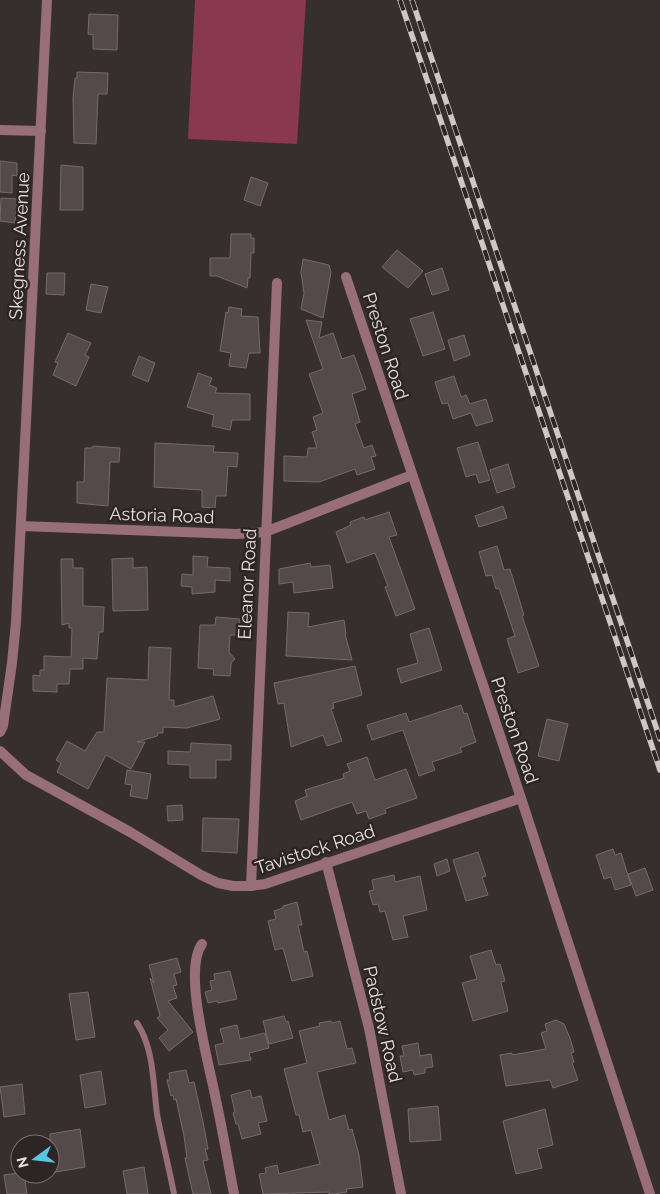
<svg xmlns="http://www.w3.org/2000/svg" width="660" height="1194" font-family="Raleway,sans-serif">
	<style>
		.green { fill: #893851 }
		.building { fill: #544a4c; stroke: #756b6d }
		.lines { fill: none; stroke-linecap: round; stroke-linejoin: round }
		.service { stroke: #986e78; stroke-width: 6 }
		.minor { stroke: #986e78; stroke-width: 10 }
		.rail-casing { stroke: #cdc7c8; stroke-width: 5.5 }
		.rail { stroke: #2d2426; stroke-width: 4; stroke-dasharray: 11; stroke-linecap: butt }
		.labels { text-anchor: middle; dominant-baseline: central; stroke-width: 5; stroke-linejoin: round; paint-order: stroke }
		.street-label { font-size: 18px; fill: #e6e0e1; stroke: #2d2426 }
	</style>
	<rect width="100%" height="100%" fill="#372e30"/>
	<polygon class="green" points="195,0 306,0 297,144 188,139"/>
	<g class="building">
		<polygon points="89,14 118,15 117,50 93,49 93,35 88,34"/>
		<polygon points="77,72 108,73 107,94 98,94 96,144 74,143 73,99 75,78 77,78"/>
		<polygon points="0,161 17,163 17,176 12,175 12,193 0,192"/>
		<polygon points="61,165 83,167 83,210 60,210"/>
		<polygon points="251,177 268,183 260,206 244,200"/>
		<polygon points="1,198 17,199 15,223 0,221"/>
		<polygon points="231,234 251,234 251,238 254,238 254,253 251,253 250,278 248,278 247,288 217,276 210,276 210,258 230,258"/>
		<polygon points="397,250 423,271 408,288 382,267"/>
		<polygon points="303,259 329,265 331,272 323,318 301,309 304,293 301,272"/>
		<polygon points="442,268 449,290 432,295 425,274"/>
		<polygon points="47,273 65,273 64,295 46,294"/>
		<polygon points="91,284 108,287 101,313 86,310"/>
		<polygon points="229,307 242,309 241,316 258,317 260,353 249,353 246,368 229,366 231,353 220,351 226,312 228,313"/>
		<polygon points="433,312 445,349 423,356 410,319"/>
		<polygon points="306,320 322,322 319,338 333,333 342,359 354,355 366,389 352,394 360,422 355,424 364,448 372,445 376,456 371,457 375,469 357,475 355,469 319,482 284,481 284,456 307,457 308,448 317,448 312,432 317,430 313,417 323,413 309,374 323,369"/>
		<polygon points="68,333 91,343 85,355 89,357 76,386 53,375 58,363 55,362"/>
		<polygon points="464,335 470,355 454,361 448,340"/>
		<polygon points="139,356 155,363 148,382 132,375"/>
		<polygon points="198,373 212,378 209,385 217,388 215,393 250,394 250,420 232,420 230,430 212,426 214,415 187,407"/>
		<polygon points="454,376 461,397 466,395 470,404 486,399 493,421 476,426 471,413 453,419 448,403 442,404 435,382"/>
		<polygon points="478,442 490,480 479,483 476,474 466,477 457,448"/>
		<polygon points="155,443 214,446 213,452 238,453 237,467 228,466 226,496 216,496 215,508 202,507 202,490 154,487"/>
		<polygon points="93,446 120,448 119,462 110,462 108,506 77,503 77,482 84,482 85,448 92,448"/>
		<polygon points="508,464 515,487 497,493 490,470"/>
		<polygon points="503,506 507,518 479,527 475,516"/>
		<polygon points="389,512 397,535 389,537 415,609 396,616 385,587 388,586 375,553 347,563 336,532 351,525 350,522 364,517 365,520"/>
		<polygon points="497,546 504,570 510,569 524,615 522,616 539,666 518,673 507,639 515,636 499,588 496,589 492,575 486,576 479,552"/>
		<polygon points="193,556 208,557 207,567 230,568 230,581 215,580 215,592 192,594 192,587 181,586 182,574 193,575"/>
		<polygon points="133,558 133,568 147,567 148,610 113,611 112,559"/>
		<polygon points="61,559 73,559 73,568 83,568 83,606 104,607 103,632 99,632 97,659 83,658 83,669 70,669 69,684 57,684 57,692 33,691 33,675 40,676 40,670 44,670 44,656 71,657 72,628 69,628 69,623 62,625"/>
		<polygon points="310,563 311,567 330,565 333,588 294,593 293,582 279,584 279,569"/>
		<polygon points="288,612 309,613 308,627 344,620 346,634 345,634 352,660 286,656"/>
		<polygon points="216,617 240,619 239,635 230,635 229,652 235,659 231,663 230,676 213,675 214,669 198,668 200,625 215,625"/>
		<polygon points="429,628 442,670 401,683 397,669 418,663 410,634"/>
		<polygon points="149,647 171,648 169,700 174,700 174,707 213,696 220,719 187,728 163,727 163,733 158,733 157,736 137,742 145,742 131,769 106,755 88,789 57,772 61,763 56,760 67,741 85,751 97,732 104,732 107,678 148,680"/>
		<polygon points="355,666 362,695 333,703 334,708 331,709 342,741 327,746 323,735 291,747 284,703 278,704 274,683"/>
		<polygon points="461,705 464,714 467,713 476,742 460,748 462,752 432,762 435,770 419,776 403,730 372,740 367,725 406,713 409,722"/>
		<polygon points="547,719 568,724 559,761 538,756"/>
		<polygon points="191,743 231,745 231,760 216,760 216,778 190,778 190,765 168,764 168,751 190,752"/>
		<polygon points="367,757 375,780 406,769 417,798 385,809 386,813 369,819 366,811 357,814 352,802 301,820 295,801 307,796 305,790 344,778 343,774 350,771 347,764"/>
		<polygon points="127,770 151,774 147,799 130,796 132,785 125,784"/>
		<polygon points="182,805 183,820 168,821 167,806"/>
		<polygon points="203,818 239,819 237,853 202,851"/>
		<polygon points="613,849 615,855 621,853 631,885 615,890 611,877 604,879 596,855"/>
		<polygon points="478,852 486,876 482,877 488,895 466,901 453,860"/>
		<polygon points="447,859 450,871 437,876 434,864"/>
		<polygon points="645,868 653,890 636,896 628,874"/>
		<polygon points="394,875 395,882 420,876 427,910 403,916 408,937 393,940 385,911 380,912 378,904 373,905 369,891 374,890 372,880"/>
		<polygon points="297,902 302,925 298,925 304,952 307,951 313,976 292,981 283,948 275,950 268,921 276,919 274,911 283,908 283,906"/>
		<polygon points="491,950 496,965 500,964 505,981 501,982 508,1011 473,1021 462,983 477,979 470,956"/>
		<polygon points="177,958 181,972 174,974 177,985 173,986 177,998 168,1001 193,1032 169,1051 159,1038 168,1030 157,1018 160,1016 150,978 154,983 149,965"/>
		<polygon points="230,971 237,999 218,1003 217,1001 208,1003 205,992 212,990 210,981 215,980 214,974"/>
		<polygon points="88,992 95,1037 76,1040 69,994"/>
		<polygon points="284,1016 286,1022 288,1021 293,1038 269,1044 263,1021"/>
		<polygon points="556,1020 564,1024 570,1038 574,1052 571,1053 574,1062 572,1063 578,1080 553,1088 550,1080 506,1086 500,1055 512,1053 512,1055 546,1049 541,1033 547,1031 545,1024"/>
		<polygon points="331,1021 332,1023 340,1021 347,1049 352,1048 356,1063 317,1072 329,1120 345,1115 349,1130 352,1129 359,1155 363,1187 346,1189 347,1192 334,1194 329,1194 329,1192 263,1194 259,1174 266,1173 265,1168 277,1165 279,1174 320,1164 311,1130 303,1132 299,1115 296,1115 284,1069 307,1063 299,1031 320,1026 319,1023"/>
		<polygon points="237,1025 240,1039 265,1033 269,1048 249,1053 251,1060 219,1065 215,1045 224,1043 220,1029"/>
		<polygon points="418,1043 420,1056 431,1054 433,1067 425,1068 425,1073 414,1075 413,1070 403,1072 400,1056 404,1056 402,1046"/>
		<polygon points="186,1070 189,1083 194,1082 203,1122 208,1149 205,1149 208,1160 203,1161 211,1194 193,1194 185,1158 187,1158 184,1136 176,1099 174,1100 173,1095 171,1096 167,1080 170,1080 169,1073"/>
		<polygon points="101,1071 106,1104 85,1108 80,1075"/>
		<polygon points="22,1084 25,1114 4,1117 0,1087"/>
		<polygon points="250,1090 252,1098 261,1096 267,1121 258,1123 261,1134 242,1139 238,1124 236,1124 233,1113 235,1112 231,1095"/>
		<polygon points="438,1106 441,1140 410,1142 408,1109"/>
		<polygon points="545,1109 553,1145 537,1149 542,1168 516,1174 503,1121"/>
		<polygon points="80,1129 85,1167 50,1173 50,1134"/>
		<polygon points="144,1167 148,1194 127,1194 123,1171"/>
		<polygon points="20,1173 24,1174 27,1194 7,1194 4,1175"/>
	</g>
	<g class="lines">
		<path class="service" d="M137,1023C154,1049 153,1083 157,1114C162,1141 169,1167 174,1194"/>
		<g class="minor">
			<polyline points="0,130 41,131"/>
			<polyline points="346,277 521,798 650,1194"/>
			<polyline points="21,526 236,534 265,532 412,475"/>
			<polyline points="0,732 3,726 12,663 16,622 47,0"/>
			<polyline points="0,751 26,775 130,832 201,875 218,883 233,886 251,886 265,884 521,798"/>
			<polyline points="326,862 369,1028 401,1194"/>
			<polyline points="251,886 277,283"/>
			<path d="M202,944C182,971 210,1067 216,1100C223,1132 228,1163 234,1194"/>
		</g>
		<g class="rail-casing">
			<g id="rail">
				<polyline points="400,0 660,770"/>
				<polyline points="412,0 660,739"/>
			</g>
		</g>
		<use href="#rail" class="rail"/>
	</g>
	<g class="labels">
		<g class="street-label">
			<text transform="translate(19 246) rotate(-87)">Skegness Avenue</text>
			<text transform="translate(386 346) rotate(72)">Preston Road</text>
			<text transform="translate(162 515) rotate(2)">Astoria Road</text>
			<text transform="translate(247 584) rotate(-87)">Eleanor Road</text>
			<text transform="translate(515 730) rotate(71)">Preston Road</text>
			<text transform="translate(315 849) rotate(-18)">Tavistock Road</text>
			<text transform="translate(383 1024) rotate(77)">Padstow Road</text>
		</g>
	</g>
	<g transform="translate(35 1159) rotate(255)"><circle r="24" fill="#2d2426" stroke="#776f71"/>
	<path d="M0-4L9 19L0 12L-9 19Z" fill="#56c9e1"/>
	<text y="-8" font-size="14" font-weight="bold" text-anchor="middle" fill="#e6e0e1">N</text>
	</g>
</svg>
